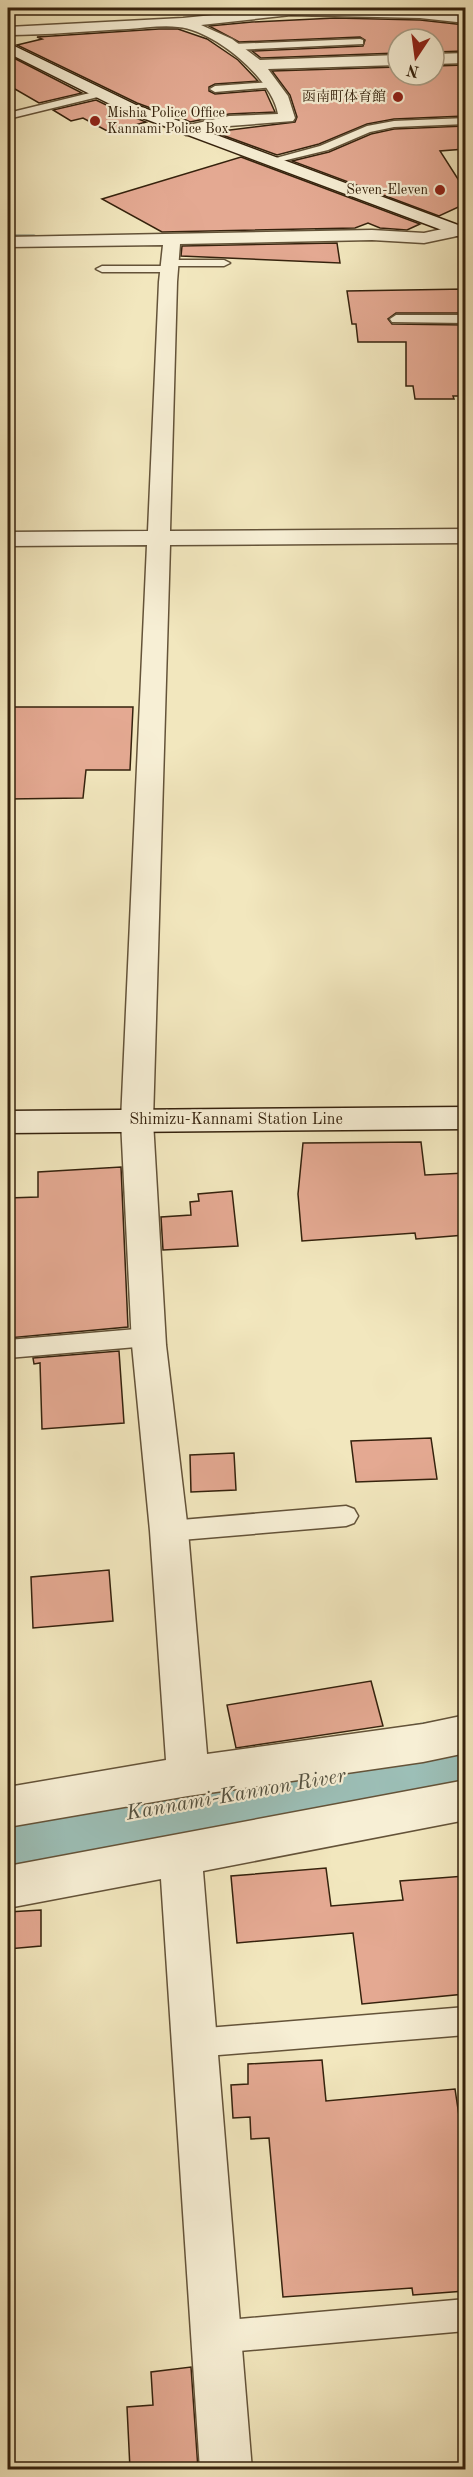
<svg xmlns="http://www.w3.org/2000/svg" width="473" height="2477" font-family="'Old Standard TT','Noto Serif JP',serif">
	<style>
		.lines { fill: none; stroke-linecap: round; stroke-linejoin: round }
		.stream { stroke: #738073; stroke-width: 5 }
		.river { fill: #9cbfb7; fill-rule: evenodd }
		.building { fill: #e4a992; stroke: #35220d; stroke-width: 1.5 }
		.lane-casing { stroke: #645339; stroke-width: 3 }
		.street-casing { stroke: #645339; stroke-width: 3 }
		.secondary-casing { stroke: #35220d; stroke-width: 3 }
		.lane { fill: #f7efd5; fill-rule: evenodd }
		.street { fill: #f7efd5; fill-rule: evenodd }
		.secondary { fill: #f7efd5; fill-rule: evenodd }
		.poi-dot { fill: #8f2418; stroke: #f7efd5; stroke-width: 2 }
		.labels { text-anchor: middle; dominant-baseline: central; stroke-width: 4.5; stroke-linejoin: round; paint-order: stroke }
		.far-poi-label { font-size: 14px; fill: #35220d; stroke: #f7efd5; text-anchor: end }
		.street-label { font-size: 16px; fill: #35220d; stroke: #f7efd5 }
		.near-water-label { font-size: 21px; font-style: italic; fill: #545140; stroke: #f7efd5 }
	</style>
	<rect width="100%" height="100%" fill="#f2e7be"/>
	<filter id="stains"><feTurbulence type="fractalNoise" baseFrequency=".00333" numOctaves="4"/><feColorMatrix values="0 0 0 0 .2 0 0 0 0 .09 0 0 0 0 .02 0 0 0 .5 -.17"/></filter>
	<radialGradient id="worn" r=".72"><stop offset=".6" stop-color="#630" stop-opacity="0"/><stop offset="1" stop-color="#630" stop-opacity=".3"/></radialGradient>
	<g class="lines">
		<g class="stream">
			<polyline points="8,15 29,8"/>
			<polyline points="317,231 415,234"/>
			<polyline points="8,237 34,237"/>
		</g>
		<polygon class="river" points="466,1715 466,1795 8,1878 8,1794"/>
	</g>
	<g class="building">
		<polygon points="335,18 420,20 465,25 465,51 434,52 434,39 398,39 398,53 261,58 252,51 363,46 365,40 360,37 239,42 209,26 252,22"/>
		<polygon points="159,29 178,29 207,39 238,60 258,81 215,84 209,87 209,91 215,94 265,90 275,112 229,114 190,122 174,114 170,115 137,103 17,45 42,39 37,37"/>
		<polygon points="8,55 82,93 39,103 8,85"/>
		<polygon points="465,65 465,116 394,119 367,124 319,144 277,155 214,132 295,122 297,117 290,95 272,71 398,67 398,75 434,75 434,66"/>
		<polygon points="96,100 123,113 146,122 109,132 83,118 71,121 53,110"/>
		<polygon points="465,126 465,149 440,151 465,190 465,204 439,216 292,161 329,152 371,134 394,129"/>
		<polygon points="241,157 420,224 407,230 380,228 368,223 355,228 162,232 102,199"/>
		<polygon points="337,243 340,263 181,256 182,246"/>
		<polygon points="465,289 465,313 396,313 388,319 392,324 465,325 465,396 453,396 454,399 415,399 413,386 406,386 406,342 358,342 356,324 352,324 347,291"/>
		<polygon points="8,707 133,707 130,770 86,770 83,798 8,799"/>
		<polygon points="421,1142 425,1175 465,1173 465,1235 416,1239 415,1233 302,1241 298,1194 303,1143"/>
		<polygon points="121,1167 128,1327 8,1338 8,1198 38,1197 38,1172"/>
		<polygon points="232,1191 238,1246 163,1250 161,1217 191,1215 190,1202 199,1201 198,1194"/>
		<polygon points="119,1351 124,1423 42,1429 40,1363 34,1364 33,1358"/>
		<polygon points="431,1438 437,1479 356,1482 351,1441"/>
		<polygon points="234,1453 236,1490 191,1492 190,1455"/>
		<polygon points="109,1570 113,1621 33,1628 31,1577"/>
		<polygon points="371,1681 383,1726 236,1748 227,1705"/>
		<polygon points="326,1868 331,1906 403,1900 400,1881 465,1876 465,1994 362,2004 353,1933 237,1943 231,1876"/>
		<polygon points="41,1910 41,1946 8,1949 8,1912"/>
		<polygon points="322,2060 326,2101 455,2089 465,2156 465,2291 413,2295 412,2288 283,2297 269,2138 251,2139 250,2117 233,2118 231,2085 248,2084 248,2064"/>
		<polygon points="191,2367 198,2469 130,2469 127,2407 153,2405 151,2372"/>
	</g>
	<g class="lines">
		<g class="lane-casing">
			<g id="lane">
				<polygon points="360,39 363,40 363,44 233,50 228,47 233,44"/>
				<polygon points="272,82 275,83 275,87 215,92 210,89 215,86"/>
				<polygon points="98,91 103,94 102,96 8,119 8,113"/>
				<polygon points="466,118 466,124 394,127 370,132 328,150 270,164 265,161 320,146 367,126 394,121"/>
				<polygon points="170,260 224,260 230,263 224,266 173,266 175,269 169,272 102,272 96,269 102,266 166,266 164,263"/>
				<polygon points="396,315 466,315 466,323 392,322 390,319"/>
				<polygon points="148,1328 156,1331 159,1337 156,1343 148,1346 8,1358 8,1340"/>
				<polygon points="346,1506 354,1509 358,1516 354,1523 346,1526 169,1541 161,1538 157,1531 161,1524 169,1521"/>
				<polygon points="466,2007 466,2035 194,2057 184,2053 180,2043 184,2033 194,2029"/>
				<polygon points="466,2299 466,2331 216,2353 205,2348 200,2337 205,2326 216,2321"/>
			</g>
		</g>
		<g class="street-casing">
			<g id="street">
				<path d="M283,8L420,10L466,15V23L420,18L291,15L201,25L232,39L260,60L398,55V65L268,69L288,96L295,118L293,121L229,126L186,135L178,130L180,127L229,116L278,114C272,78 214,30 178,27C162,25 144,28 128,29C88,31 47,35 8,35V27L183,18Z"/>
				<polygon points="466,53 466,63 434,64 434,54"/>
				<polygon points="456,226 462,227 465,231 462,235 424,243 372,240 180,244 177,282 170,531 466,529 466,543 170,545 153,1121 166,1345 188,1531 207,1754 423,1724 466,1715 466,1753 423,1762 188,1796 8,1827 8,1787 166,1760 150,1531 132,1345 121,1121 147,545 8,546 8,532 148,531 159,282 163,245 8,247 8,237 372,230 424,233"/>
				<polygon points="466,1780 466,1820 203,1871 252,2470 200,2470 161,1879 8,1908 8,1866"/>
			</g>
		</g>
		<g class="secondary-casing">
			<g id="secondary">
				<polygon points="8,43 136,105 466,228 466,239 124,111 8,53"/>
				<polygon points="466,1107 466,1129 8,1133 8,1111"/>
			</g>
		</g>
		<use href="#lane" class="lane"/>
		<use href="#street" class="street"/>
		<use href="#secondary" class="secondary"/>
	</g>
	<g class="poi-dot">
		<circle cx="398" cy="97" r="6"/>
		<circle cx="95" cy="121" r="6"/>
		<circle cx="440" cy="190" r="6"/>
	</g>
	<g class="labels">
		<g class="far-poi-label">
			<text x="386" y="97">函南町体育館</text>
			<text x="107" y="113" text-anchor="start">Mishia Police Office<tspan x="107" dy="16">Kannami Police Box</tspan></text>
			<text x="428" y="190">Seven-Eleven</text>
		</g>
		<g class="street-label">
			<text x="236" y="1120">Shimizu-Kannami Station Line</text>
		</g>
		<g class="near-water-label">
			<text transform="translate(236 1795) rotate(-10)">Kannami-Kannon River</text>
		</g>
	</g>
	<rect width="473" height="2477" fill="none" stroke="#f2e7be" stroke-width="30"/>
	<rect x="9" y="9" width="455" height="2459" fill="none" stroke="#35220d" stroke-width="3"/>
	<rect x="15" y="15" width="443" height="2447" fill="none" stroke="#35220d" stroke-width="1.5"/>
	<g transform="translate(416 57) rotate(193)"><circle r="28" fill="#f7efd5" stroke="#a99d85" stroke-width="1.5"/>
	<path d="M0-4.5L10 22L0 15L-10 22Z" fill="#8f2418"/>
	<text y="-9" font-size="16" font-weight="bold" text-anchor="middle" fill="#35220d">N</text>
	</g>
	<rect width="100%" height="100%" filter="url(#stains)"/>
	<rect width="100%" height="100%" fill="url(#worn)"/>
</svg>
